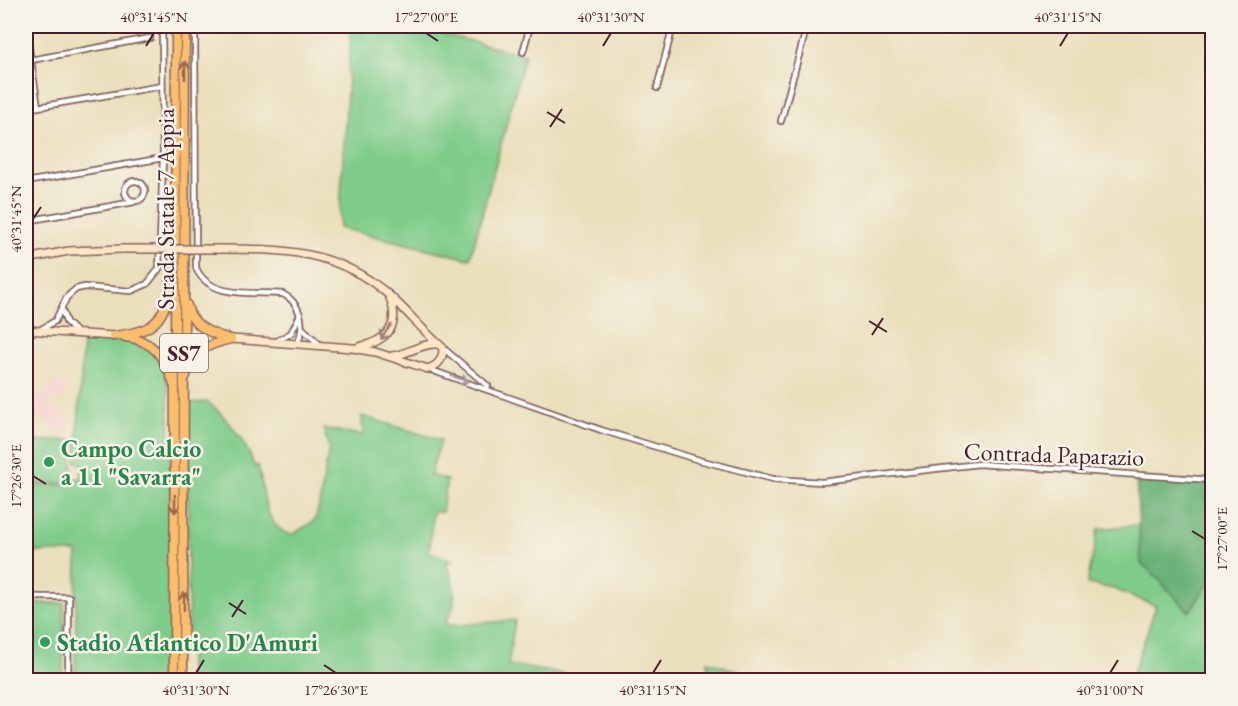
<svg xmlns="http://www.w3.org/2000/svg" width="1238" height="706" font-family="'EB Garamond',serif">
	<style>
		.built { fill: #f7d0cd }
		.green { fill: #7fcc8a; stroke: #64765a; stroke-width: 1.5 }
		.forest { fill: #67b076; stroke: #586850; stroke-width: 1.5 }
		.lines { fill: none; stroke-linecap: round; stroke-linejoin: round }
		.street-casing { stroke: #82625d; stroke-width: 8 }
		.secondary-casing { stroke: #82625d; stroke-width: 10 }
		.highway-casing { stroke: #82625d; stroke-width: 11 }
		.street { stroke: #fff; stroke-width: 4.5 }
		.secondary { stroke: #fde5c5; stroke-width: 7 }
		.highway { stroke: #fbbd6e; stroke-width: 8 }
		.secondary-bridge-casing { stroke: #82625d; stroke-width: 10; stroke-linecap: butt }
		.secondary-bridge { stroke: #fde5c5; stroke-width: 7 }
		.oneway { stroke: #9a6649 }
		.oneway2 { stroke: #a48278 }
		.oneway3 { stroke: #ae9aa0 }
		.ticks { fill: none; stroke: #4a1f2b; stroke-width: 2 }
		.leisure-dot { fill: #2e9e5b; stroke: #f7f3e8; stroke-width: 2 }
		.labels { text-anchor: middle; dominant-baseline: central; stroke-width: 5; stroke-linejoin: round; paint-order: stroke }
		.shield { fill: #f7f3e8; stroke: #7e5f64; stroke-width: 1.5 }
		.shield-label { font-size: 22px; font-weight: bold; fill: #4a1f2b }
		.street-label { font-size: 24px; fill: #4a1f2b; stroke: #f7f3e8 }
		.leisure-label { font-size: 24px; font-weight: bold; fill: #27864d; stroke: #f7f3e8; text-anchor: start }
		.neatline { fill: none; stroke: #4a1f2b; stroke-width: 2 }
		.ticks-label { font-size: 15px; text-anchor: middle; fill: #4a1f2b }
	</style>
	<rect width="100%" height="100%" fill="#f7f3e8"/>
	<filter id="ink" filterUnits="userSpaceOnUse"><feTurbulence type="fractalNoise" baseFrequency=".0167" numOctaves="2"/><feDisplacementMap in="SourceGraphic" scale="12" xChannelSelector="R" yChannelSelector="G"/><feConvolveMatrix kernelMatrix="1 2 1 2 8 2 1 2 1" color-interpolation-filters="sRGB"/></filter>
	<filter id="wash" filterUnits="userSpaceOnUse"><feTurbulence type="fractalNoise" baseFrequency=".008" numOctaves="4" result="noise"/><feDisplacementMap in="SourceGraphic" scale="24" xChannelSelector="R" yChannelSelector="G"/><feGaussianBlur stdDeviation="1.35" result="paint"/><feColorMatrix in="noise" values="0 0 0 0 0 0 0 0 0 0 0 0 0 0 0 0 0 1.4 0 .05"/><feComposite in="paint" operator="in"/></filter>
	<g filter="url(#wash)">
		<rect width="100%" height="100%" fill="#eadfbb"/>
		<polygon class="built" points="58,379 69,389 60,400 55,396 46,405 50,409 53,406 70,421 59,433 42,417 29,418 32,408 26,414 30,406 26,402 26,390 32,398 34,395 42,397"/>
		<g class="green">
			<polygon points="351,26 412,26 525,55 470,259 339,228"/>
			<polygon points="83,340 134,340 156,352 167,372 172,499 172,680 75,680 77,552 26,552 26,486 73,485 74,478 81,479 82,463 76,462"/>
			<path d="M208,402C230,420 245,441 255,467L258,465C264,490 263,528 292,535L314,521L318,511L329,448L324,429L363,435L362,416L441,440L430,475L447,480L442,512H433L429,552L452,560L446,564C454,580 460,606 446,619L448,626L515,620L508,665L603,680H189L187,403Z"/>
			<polygon points="72,440 73,483 26,484 26,441"/>
			<polygon points="1139,525 1141,564 1151,571 1189,612 1212,579 1212,680 1142,680 1132,676 1156,606 1114,589 1087,584 1098,529"/>
			<polygon points="26,603 64,603 63,680 26,680"/>
			<polygon points="707,661 766,680 709,680"/>
		</g>
		<polygon class="forest" points="1136,478 1212,484 1212,579 1189,612 1151,571 1141,564"/>
	</g>
	<g filter="url(#ink)">
		<g class="lines">
			<g class="street-casing">
				<g id="street">
					<path d="M195,26L196,268C210,300 254,291 283,294C301,303 306,326 297,344"/>
					<polyline points="26,28 38,107"/>
					<polyline points="523,52 530,26"/>
					<polyline points="31,60 150,38"/>
					<polyline points="657,88 673,26"/>
					<polyline points="26,109 162,86"/>
					<polyline points="781,121 807,26"/>
					<circle cx="135" cy="191" r="10"/>
					<polyline points="26,182 163,158"/>
					<polyline points="26,221 134,202"/>
					<polyline points="62,310 66,322 76,332"/>
					<polyline points="303,329 319,344"/>
					<polyline points="40,330 55,321 67,297 76,289 85,287 131,291 147,284 159,269 163,158 162,26"/>
					<polyline points="277,341 291,333 300,315"/>
					<polyline points="443,348 488,386"/>
					<polyline points="428,369 601,430 699,460 773,479 822,482 979,464 1212,480"/>
					<polyline points="26,597 69,597 68,680"/>
				</g>
			</g>
			<g class="secondary-casing">
				<g id="secondary">
					<path d="M217,249C283,249 337,249 390,296C408,312 424,332 443,348C443,359 439,365 428,369L375,352L353,348L231,339"/>
					<polyline points="26,259 69,251 123,249"/>
					<polyline points="26,330 113,336"/>
					<path d="M359,347C386,341 401,327 390,298"/>
					<path d="M392,356C409,354 420,343 438,344"/>
				</g>
			</g>
			<g class="highway-casing">
				<g id="highway">
					<path d="M187,305C191,325 209,333 227,338"/>
					<path d="M113,336C154,332 165,322 171,280"/>
					<path d="M125,337C155,340 165,359 174,385"/>
					<path d="M186,376C191,352 208,344 231,339"/>
					<polyline points="174,680 176,26"/>
					<polyline points="183,680 185,26"/>
				</g>
			</g>
			<use href="#street" class="street"/>
			<use href="#secondary" class="secondary"/>
			<use href="#highway" class="highway"/>
			<g class="secondary-bridge-casing">
				<polyline id="secondary-bridge" points="123,249 217,249"/>
			</g>
			<use href="#secondary-bridge" class="secondary-bridge"/>
		</g>
		<defs><path id="oneway-shaft" d="M-6 0H5M1.5-3L5.5 0L1.5 3" fill="none" stroke-width="1.6" stroke-linecap="round" stroke-linejoin="round" transform="scale(1.5)"/></defs>
		<g class="oneway">
			<use href="#oneway-shaft" transform="translate(185 70) rotate(-90)"/>
			<use href="#oneway-shaft" transform="translate(175 504) rotate(90)"/>
			<use href="#oneway-shaft" transform="translate(184 601) rotate(-89)"/>
		</g>
		<use class="oneway2" href="#oneway-shaft" transform="translate(386 332) rotate(125)"/>
		<use class="oneway3" href="#oneway-shaft" transform="translate(460 379) rotate(18)"/>
	</g>
	<path class="ticks" d="M426,33L438,41M146,46L154,33M603,46L611,33M1060,46L1068,33M547,112L565,123M550,127L562,109M33,219L41,207M869,321L887,332M872,335L883,318M33,476L46,484M1192,531L1205,539M229,603L246,614M232,617L243,600M324,665L336,673M196,673L204,660M653,673L661,660M1110,673L1118,660"/>
	<g class="leisure-dot">
		<circle cx="49" cy="462" r="6"/>
		<circle cx="45" cy="642" r="6"/>
	</g>
	<g class="labels">
		<rect class="shield" x="160" y="334" width="48" height="38" rx="4.5"/>
		<g class="shield-label">
			<text x="184" y="353">SS7</text>
		</g>
		<g class="street-label">
			<text transform="translate(165 209) rotate(-90)">Strada Statale 7 Appia</text>
			<text transform="translate(1054 454) rotate(2)">Contrada Paparazio</text>
		</g>
		<g class="leisure-label">
			<text x="61" y="448">Campo Calcio<tspan x="61" dy="28">a 11 "Savarra"</tspan></text>
			<text x="57" y="642">Stadio Atlantico D'Amuri</text>
		</g>
	</g>
	<rect width="1238" height="706" fill="none" stroke="#f7f3e8" stroke-width="66"/>
	<rect x="33" y="33" width="1172" height="640" class="neatline"/>
	<g class="ticks-label">
		<text x="154" y="22">40°31'45"N</text>
		<text x="426" y="22">17°27'00"E</text>
		<text x="611" y="22">40°31'30"N</text>
		<text x="1068" y="22">40°31'15"N</text>
		<text transform="translate(16 219) rotate(-90)" y="5">40°31'45"N</text>
		<text transform="translate(16 476) rotate(-90)" y="5">17°26'30"E</text>
		<text transform="translate(1222 539) rotate(-90)" y="5">17°27'00"E</text>
		<text x="196" y="695">40°31'30"N</text>
		<text x="336" y="695">17°26'30"E</text>
		<text x="653" y="695">40°31'15"N</text>
		<text x="1110" y="695">40°31'00"N</text>
	</g>
</svg>
